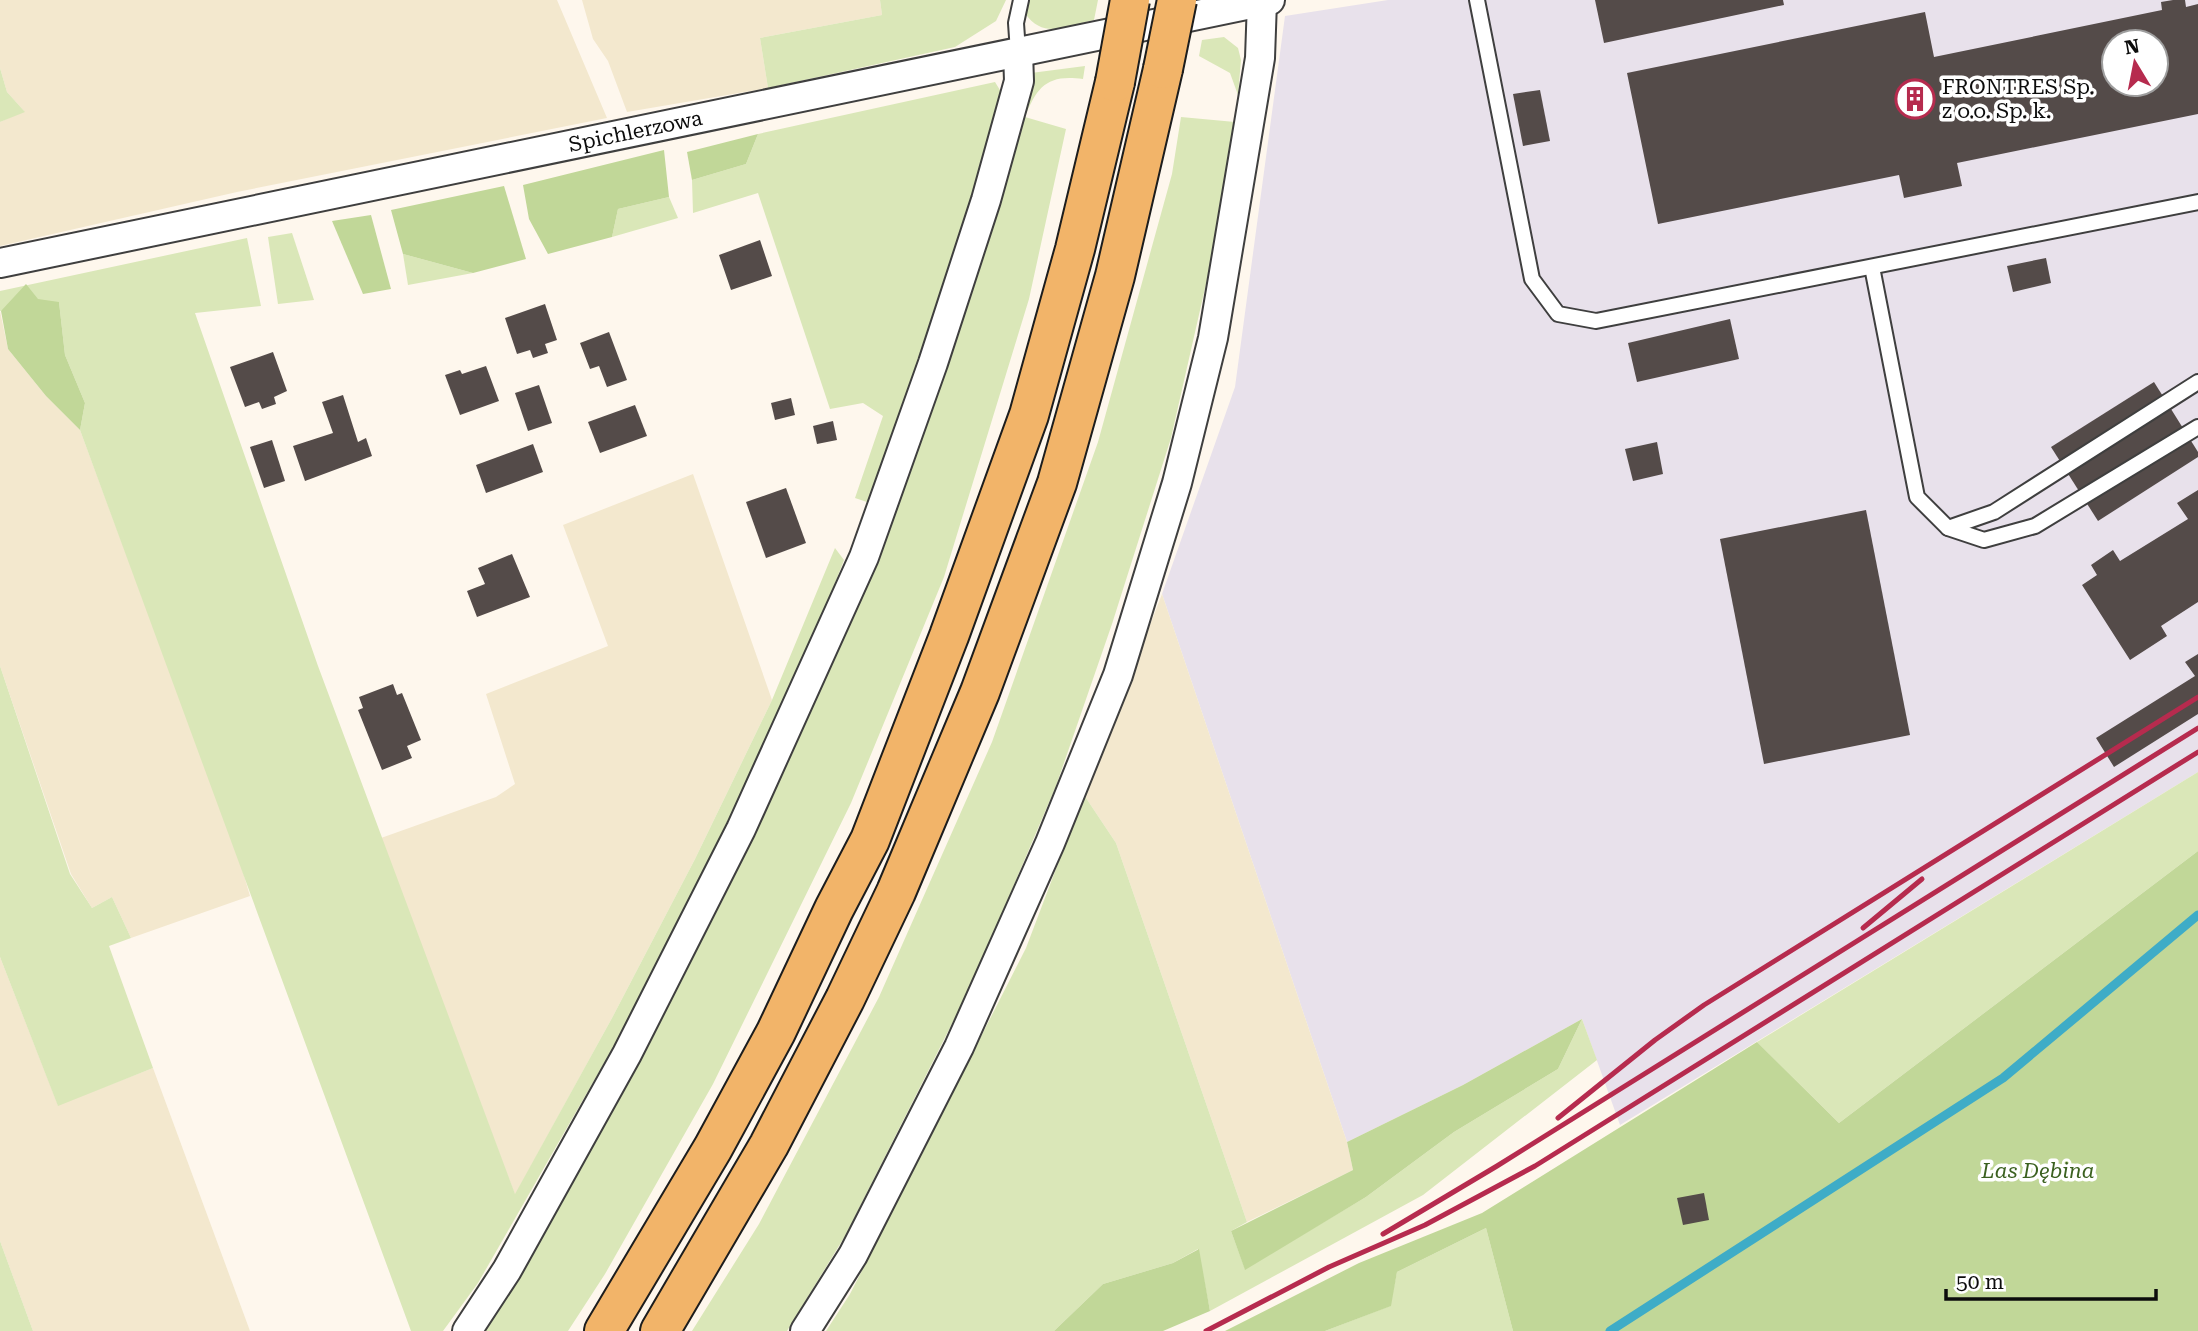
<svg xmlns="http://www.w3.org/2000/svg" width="2198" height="1331" font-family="'Roboto Serif',serif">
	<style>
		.industrial { fill: #e8e1eb; fill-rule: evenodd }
		.farmland { fill: #f3e8ce }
		.green { fill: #dae7b8 }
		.forest { fill: #c1d798 }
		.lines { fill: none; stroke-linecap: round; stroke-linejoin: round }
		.stream { stroke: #3eacc7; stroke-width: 9 }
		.building { fill: #544b49; fill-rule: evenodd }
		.service-casing { stroke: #3f3f3f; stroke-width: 18 }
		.minor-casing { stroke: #3f3f3f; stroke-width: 32 }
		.primary-casing { stroke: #1d1d1d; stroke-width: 42 }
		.service { stroke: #fff; stroke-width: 14 }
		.minor { stroke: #fff; stroke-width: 28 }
		.primary { stroke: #f2b469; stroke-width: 38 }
		.rail { stroke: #b62b4e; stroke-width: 5 }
		.primary-bridge-casing { stroke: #1d1d1d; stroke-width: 42; stroke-linecap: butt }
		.primary-bridge { stroke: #f2b469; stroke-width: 38 }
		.labels { text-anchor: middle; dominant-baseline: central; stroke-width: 7; stroke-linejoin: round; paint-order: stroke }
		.poi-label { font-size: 21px; fill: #0c0c0c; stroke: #fff; text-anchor: start }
		.street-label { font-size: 21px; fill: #0c0c0c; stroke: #fff }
		.park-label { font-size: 21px; font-style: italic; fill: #3b6120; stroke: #fff }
	</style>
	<rect width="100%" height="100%" fill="#fef7ed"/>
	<path class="industrial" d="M1388,0H2198V772L1620,1125L1582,1019L1463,1085L1347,1142L1162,594L1235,387L1285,16ZM2114,42H2156V84H2114Z"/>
	<g class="farmland">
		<polygon points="0,0 557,0 607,118 237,192 0,246 0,122 24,111 7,92 0,68"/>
		<polygon points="582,0 880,0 882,15 760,38 768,88 627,112 608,61 593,39"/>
		<polygon points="0,311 8,349 46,396 80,430 238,855 250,896 131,938 112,897 92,908 71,874 0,666"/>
		<polygon points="693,474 772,700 695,859 612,1018 515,1195 381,838 496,797 515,784 486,694 608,646 563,525"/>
		<polygon points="1162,594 1347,1142 1353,1170 1247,1222 1116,843 1084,795"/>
		<polygon points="0,957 58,1105 153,1068 250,1331 33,1331 0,1241"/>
	</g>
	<g class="green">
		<polygon points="880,0 1006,0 996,21 955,47 768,88 760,38 882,15"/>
		<path d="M1028,0H1098L1094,20C1067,26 1043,40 1025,13Z"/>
		<polygon points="1224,37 1238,48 1241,60 1238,95 1230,73 1199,56 1202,40"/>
		<path d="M1085,66L1083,79C1048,74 1037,86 1025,117L1066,129L1029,299L944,577L851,803L713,1084L605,1274L568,1331H474L755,813L1031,73Z"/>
		<polygon points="0,68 7,92 25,112 0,122"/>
		<polygon points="995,82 1003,95 934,328 870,503 855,498 883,416 863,403 830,409 758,193 693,213 692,180 746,164 758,134"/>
		<polygon points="1181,117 1235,122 1208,275 1171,438 1112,624 1056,786 971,986 845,1236 787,1331 692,1331 759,1224 879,997 992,742 1098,442 1172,174"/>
		<polygon points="669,197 678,218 612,237 618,209"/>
		<polygon points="292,233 314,300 278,304 268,237"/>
		<polygon points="247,238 261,306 195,313 318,666 515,1194 612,1018 695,859 772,700 835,548 844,560 817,630 722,833 643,995 478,1283 443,1331 411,1331 80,430 85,403 65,355 59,302 0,311 0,291"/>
		<polygon points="403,254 473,273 408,285"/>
		<polygon points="0,666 70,874 92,908 112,897 131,938 109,946 153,1068 58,1106 0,957"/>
		<polygon points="2198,772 2198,851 1839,1123 1757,1042"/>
		<polygon points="1084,795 1116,843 1247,1222 1231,1231 1245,1269 1366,1197 1454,1132 1558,1069 1582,1019 1597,1060 1423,1195 1210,1311 1198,1249 1173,1263 1103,1284 1054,1331 826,1331 850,1294 1026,948"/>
		<polygon points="1486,1228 1513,1331 1325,1331 1390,1306 1397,1272"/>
		<polygon points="0,1241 33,1331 0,1331"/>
	</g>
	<g class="forest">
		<polygon points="758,134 746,164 692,180 687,152"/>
		<polygon points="664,150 669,197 618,209 612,237 548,254 529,219 523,185"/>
		<polygon points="504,186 526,259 473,273 403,254 391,210"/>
		<polygon points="371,215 391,289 363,294 332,221"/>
		<polygon points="26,284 38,299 59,302 65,355 85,403 80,430 46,396 8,349 1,311"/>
		<polygon points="2198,851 2198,1331 1513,1331 1486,1228 1397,1272 1391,1306 1325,1331 1225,1331 1359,1263 1482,1213 1757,1042 1839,1123"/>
		<polygon points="1582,1019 1558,1069 1454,1132 1366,1197 1245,1270 1231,1231 1353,1170 1347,1142 1463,1085"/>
		<polygon points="1199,1249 1210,1311 1163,1331 1054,1331 1103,1284 1173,1263"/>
	</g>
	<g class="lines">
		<polyline class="stream" points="1610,1331 2003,1078 2198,915"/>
	</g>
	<g class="building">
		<polygon points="1595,0 1783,0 1784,5 1604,43"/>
		<path d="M2173,0H2185L2186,7L2198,4V114L1957,163L1962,186L1904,198L1899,175L1658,224L1627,73L1925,12L1934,57L2162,10L2161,2ZM2114,42H2156V84H2114Z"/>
		<polygon points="1540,90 1550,141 1523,146 1513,94"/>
		<polygon points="760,240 772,276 731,290 719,255"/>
		<polygon points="2046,258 2051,283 2013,292 2007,266"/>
		<polygon points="545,304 557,340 545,344 548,353 533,358 530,350 517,354 505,318"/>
		<polygon points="1730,319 1739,359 1637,382 1628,343"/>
		<polygon points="609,332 627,380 607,387 599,366 590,369 580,343"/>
		<polygon points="273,352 287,391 274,397 276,404 262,409 259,402 245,407 230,367"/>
		<polygon points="486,366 499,401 460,415 445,375 460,370 462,374"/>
		<polygon points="2154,382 2198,452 2198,457 2098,521 2051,447"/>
		<polygon points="539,385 552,423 528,431 515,393"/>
		<polygon points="343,395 358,442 366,438 372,456 305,481 293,446 333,433 322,402"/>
		<polygon points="791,398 795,415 775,420 771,403"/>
		<polygon points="635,405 647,436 600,453 588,422"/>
		<polygon points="833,421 837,440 817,444 813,426"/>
		<polygon points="272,440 285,481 264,488 250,447"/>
		<polygon points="1657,442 1663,474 1633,481 1625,449"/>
		<polygon points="533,444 543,472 486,493 476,465"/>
		<polygon points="786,488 806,543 766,558 746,502"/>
		<polygon points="2198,490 2198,602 2161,626 2167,636 2130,660 2082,585 2097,575 2091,565 2113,550 2120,561 2188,519 2177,503"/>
		<polygon points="1866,510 1910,735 1764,764 1720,539"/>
		<polygon points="512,554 530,597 477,617 467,591 485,584 478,568"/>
		<polygon points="2198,654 2198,714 2114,767 2096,738 2195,676 2185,662"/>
		<polygon points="393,684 397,695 402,693 421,740 407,746 412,758 382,770 358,710 363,708 359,697"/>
		<polygon points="1704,1193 1709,1220 1683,1225 1677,1198"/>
	</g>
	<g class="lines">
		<g class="service-casing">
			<g id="service">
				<polyline points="1477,0 1532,279 1558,314 1596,321 2198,202"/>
				<polyline points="1018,52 1016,23 1021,0"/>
				<polyline points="1872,267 1917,497 1948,528 1994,512 2198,382"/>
				<polyline points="1948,528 1984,540 2035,526 2198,427"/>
			</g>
		</g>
		<g class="minor-casing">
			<g id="minor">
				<path id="s1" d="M0,263L1270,0"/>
				<polyline points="467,1331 507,1270 627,1054 741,829 864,557 933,363 986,200 1019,81 1018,52"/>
				<polyline points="805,1331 853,1255 959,1047 1050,843 1118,675 1177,483 1213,338 1260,58 1262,1"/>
			</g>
		</g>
		<g class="primary-casing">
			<g id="primary">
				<polyline points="604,1331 713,1148 776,1032 834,909 870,840 949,636 1029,415 1075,249 1115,82"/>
				<polyline points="660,1331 769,1145 845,999 896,892 980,692 1057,483 1115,276 1163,69"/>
			</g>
		</g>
		<use href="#service" class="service"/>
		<use href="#minor" class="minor"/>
		<use href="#primary" class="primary"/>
		<g class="rail">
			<polyline points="1863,928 1922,879"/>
			<polyline points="1558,1118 1655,1040 1704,1005 2198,697"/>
			<polyline points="1383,1234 1497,1166 2198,728"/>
			<polyline points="1206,1331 1329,1267 1425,1225 1535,1166 2198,752"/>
		</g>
		<g class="primary-bridge-casing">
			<g id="primary-bridge">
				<polyline points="1163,69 1177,0"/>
				<polyline points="1115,82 1130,0"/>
			</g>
		</g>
		<use href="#primary-bridge" class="primary-bridge"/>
	</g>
	<defs>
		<g id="building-ring" transform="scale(2.0125)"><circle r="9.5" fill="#fff" stroke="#b62b4e" stroke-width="1.5"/><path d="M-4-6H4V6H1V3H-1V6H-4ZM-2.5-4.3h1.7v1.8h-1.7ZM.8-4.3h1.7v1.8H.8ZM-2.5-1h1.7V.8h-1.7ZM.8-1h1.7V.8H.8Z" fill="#b62b4e"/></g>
	</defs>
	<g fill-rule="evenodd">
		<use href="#building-ring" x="1915" y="99"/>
	</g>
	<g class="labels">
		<g class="poi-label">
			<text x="1942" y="87">FRONTRES Sp.<tspan x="1942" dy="24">z o.o. Sp. k.</tspan></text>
		</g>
		<g class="street-label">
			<text stroke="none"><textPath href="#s1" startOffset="649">Spichlerzowa</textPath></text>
		</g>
		<g class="park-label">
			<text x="2038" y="1171">Las Dębina</text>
		</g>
	</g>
	<g transform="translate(2135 63) rotate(350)"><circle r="33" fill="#ffffff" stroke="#9e9e9e" stroke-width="2"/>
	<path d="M0-5L12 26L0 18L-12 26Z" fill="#b62b4e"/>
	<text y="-10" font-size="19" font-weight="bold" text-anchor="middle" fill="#0c0c0c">N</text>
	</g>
	<path d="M1946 1289v10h210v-10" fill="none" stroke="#0c0c0c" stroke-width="3.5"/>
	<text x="1956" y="1289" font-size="21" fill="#0c0c0c" stroke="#ffffff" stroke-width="5" paint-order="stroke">50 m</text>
</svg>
